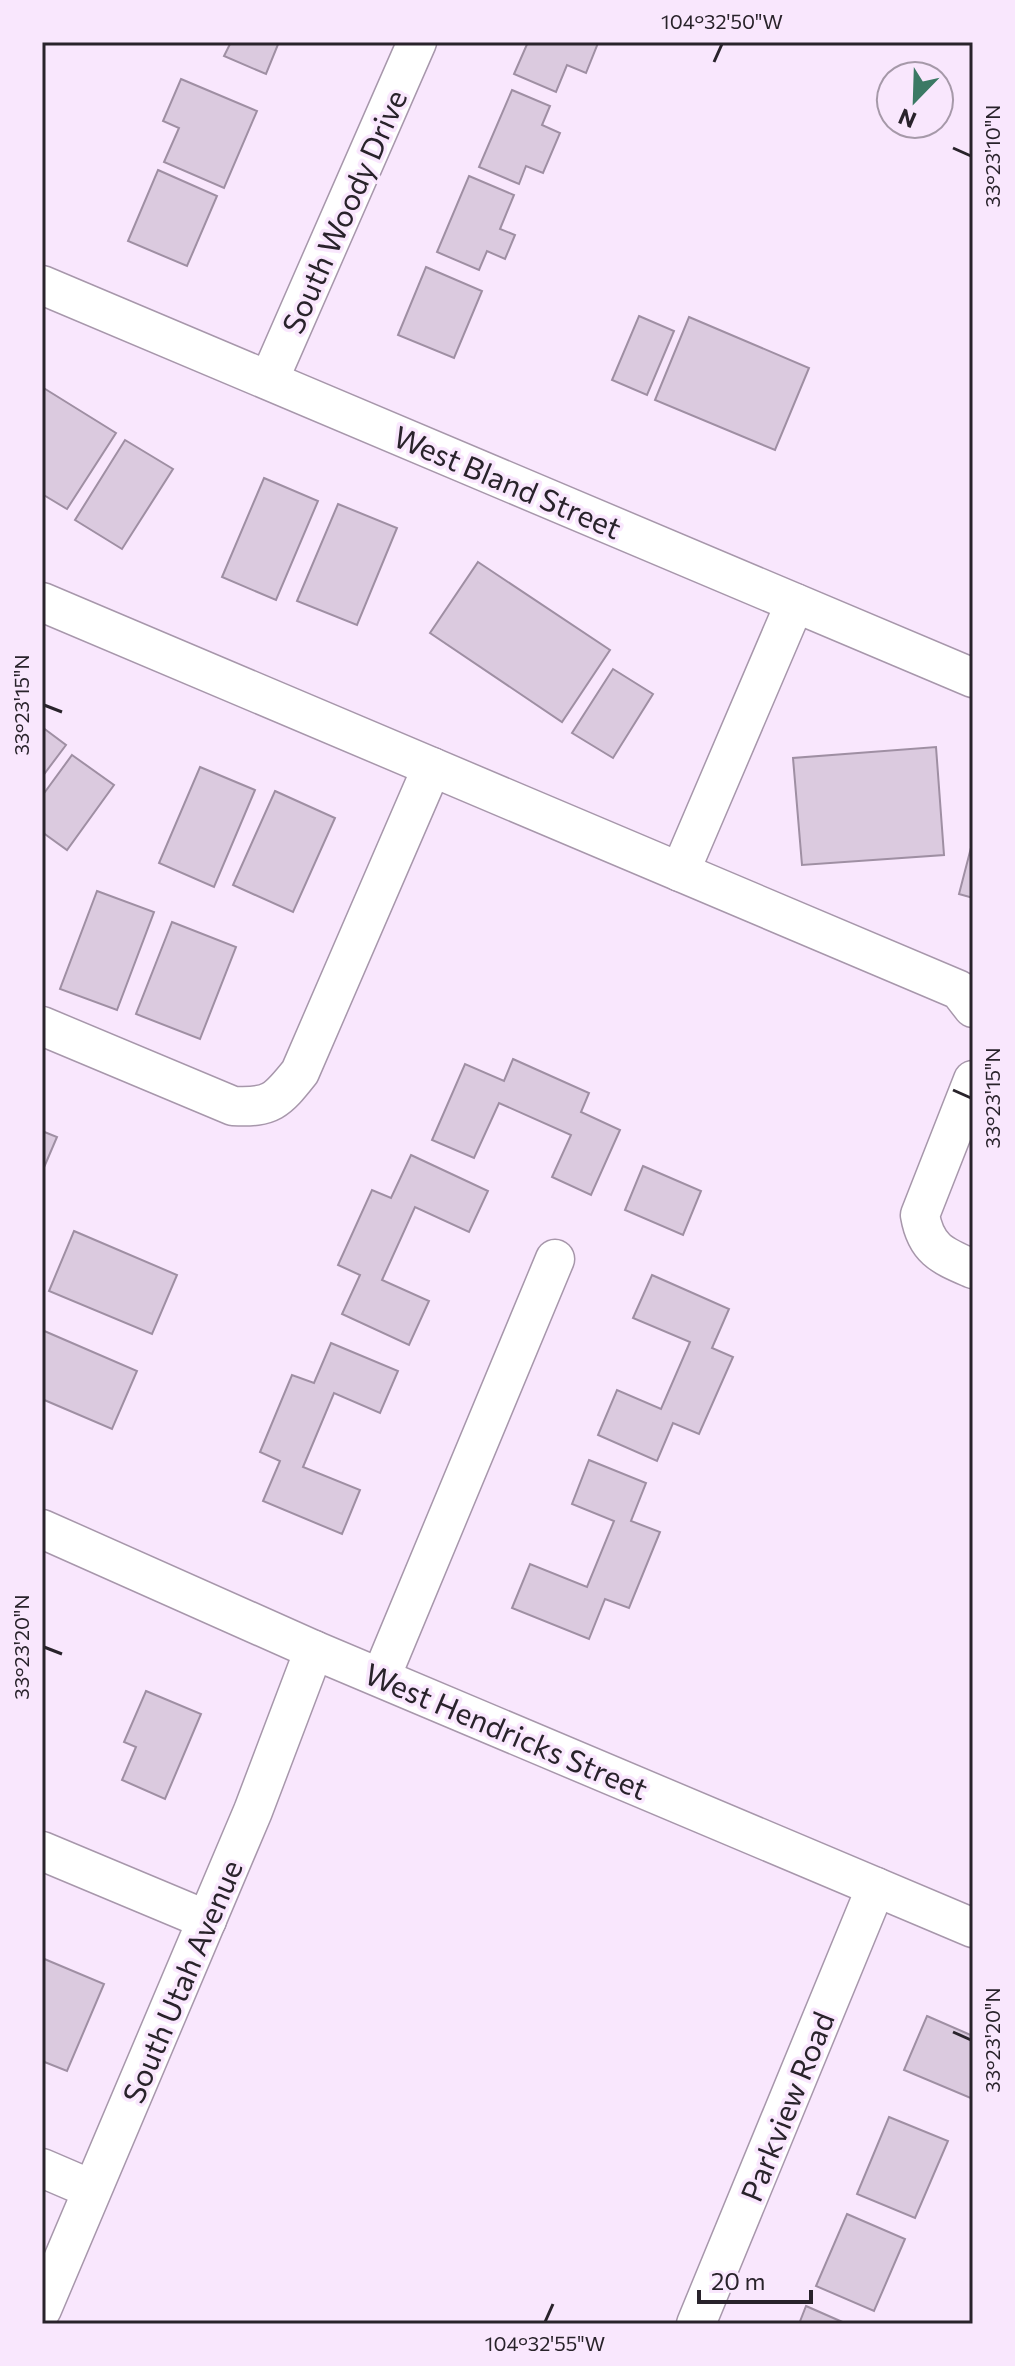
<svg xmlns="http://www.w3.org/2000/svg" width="1015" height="2366" font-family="Commissioner,sans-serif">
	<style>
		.building { fill: #dbcadf; stroke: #9f8fa3; stroke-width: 2 }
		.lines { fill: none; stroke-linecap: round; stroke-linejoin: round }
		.minor-casing { stroke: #a797ab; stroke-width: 41 }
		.minor { stroke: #fff; stroke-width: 38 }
		.ticks { fill: none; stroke: #29232b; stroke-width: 3 }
		.labels { text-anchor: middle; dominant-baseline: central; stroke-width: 7; stroke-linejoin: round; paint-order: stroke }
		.street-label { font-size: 30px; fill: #29232b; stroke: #f9e7fd }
		.neatline { fill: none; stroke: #29232b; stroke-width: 3 }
		.ticks-label { font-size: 20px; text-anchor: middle; fill: #29232b }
	</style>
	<rect width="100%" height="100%" fill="#f9e7fd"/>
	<g class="building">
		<polygon points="231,42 279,42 266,74 224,56"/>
		<polygon points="528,42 595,42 598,43 586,73 567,65 556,92 514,74"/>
		<polygon points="181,79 257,111 224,188 164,162 179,128 163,121"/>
		<polygon points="512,90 550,106 542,125 560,133 543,173 526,166 519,184 479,167"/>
		<polygon points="158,170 217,196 187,266 128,241"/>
		<polygon points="469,176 514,195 500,229 515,235 505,259 487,251 479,270 437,252"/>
		<polygon points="426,267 482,291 454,358 398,335"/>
		<polygon points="639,316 674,331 647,395 612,380"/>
		<polygon points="689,317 809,368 775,450 655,400"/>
		<polygon points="42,387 116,433 67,509 42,494"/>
		<polygon points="125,440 173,469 122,549 75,520"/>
		<polygon points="264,478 318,501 276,600 222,577"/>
		<polygon points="338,504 397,528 357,625 297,601"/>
		<polygon points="478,562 610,650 562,722 430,633"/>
		<polygon points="613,669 653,694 613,758 572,733"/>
		<polygon points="42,727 66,745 42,777"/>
		<polygon points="936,747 944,855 802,865 793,758"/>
		<polygon points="72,755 114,785 67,850 42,832 42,796"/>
		<polygon points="200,767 255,790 214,887 159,863"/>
		<polygon points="275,791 335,818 293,912 233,885"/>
		<polygon points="973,840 973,898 959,894"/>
		<polygon points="97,891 154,912 117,1010 60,989"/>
		<polygon points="172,922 236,947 200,1039 136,1014"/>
		<polygon points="513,1059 589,1093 581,1112 620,1130 591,1195 552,1177 571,1135 499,1103 474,1158 432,1140 465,1064 504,1081"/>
		<polygon points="42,1131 57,1137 42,1172"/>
		<polygon points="411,1155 488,1191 469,1232 415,1207 382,1280 429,1301 409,1345 342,1314 360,1275 338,1265 372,1190 391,1198"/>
		<polygon points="643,1166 701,1191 683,1235 625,1210"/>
		<polygon points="74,1231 177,1275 152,1334 49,1291"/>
		<polygon points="652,1275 729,1309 712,1348 733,1357 699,1434 673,1423 657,1461 598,1435 617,1390 661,1409 690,1342 633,1318"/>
		<polygon points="42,1330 137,1371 112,1429 42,1399"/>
		<polygon points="331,1343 398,1371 380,1413 334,1393 303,1467 360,1490 342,1534 263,1501 280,1461 260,1452 292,1375 314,1383"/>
		<polygon points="589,1460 646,1483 631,1521 660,1532 629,1608 605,1599 589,1639 512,1608 530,1564 587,1587 614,1521 572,1504"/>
		<polygon points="146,1691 201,1714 165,1799 122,1780 136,1747 124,1742"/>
		<polygon points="42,1958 104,1984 67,2071 42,2061"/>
		<polygon points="927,2016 973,2036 973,2099 904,2070"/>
		<polygon points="889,2117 948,2141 915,2218 857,2194"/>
		<polygon points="847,2214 905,2239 874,2311 816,2286"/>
		<polygon points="806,2306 847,2324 799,2324"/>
	</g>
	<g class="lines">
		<g class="minor-casing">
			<g id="minor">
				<polyline points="42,285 973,678"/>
				<polyline points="269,380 417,42"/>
				<polyline points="42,602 959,990 973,1008"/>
				<polyline points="680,872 795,603"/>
				<path d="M42,1026L233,1106C271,1108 277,1101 300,1072L432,767"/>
				<path d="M973,1080L920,1215C926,1250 943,1256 973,1269"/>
				<polyline points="42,1529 314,1650 973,1928"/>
				<polyline points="381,1677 555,1259"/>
				<polyline points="42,1851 207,1920"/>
				<polyline points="42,2168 91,2189"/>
				<polyline points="42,2309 253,1811 314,1650"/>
				<polyline points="696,2324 876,1887"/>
			</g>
		</g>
		<use href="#minor" class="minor"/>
	</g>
	<path class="ticks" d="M714,62L722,44M953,148L971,156M44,705L62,712M953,1090L971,1098M44,1647L62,1654M953,2032L971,2040M545,2322L553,2304"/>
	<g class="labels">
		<g class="street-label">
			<text transform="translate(343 211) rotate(-66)">South Woody Drive</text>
			<text transform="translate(508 481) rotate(23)">West Bland Street</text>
			<text transform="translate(507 1730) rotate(23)">West Hendricks Street</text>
			<text transform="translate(181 1981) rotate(-67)">South Utah Avenue</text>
			<text transform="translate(786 2106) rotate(-68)">Parkview Road</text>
		</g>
	</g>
	<rect width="1015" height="2366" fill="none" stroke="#f9e7fd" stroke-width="88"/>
	<g transform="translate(915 100) rotate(203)"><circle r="38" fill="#f9e7fd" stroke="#a699a9" stroke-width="2"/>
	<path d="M0-6L14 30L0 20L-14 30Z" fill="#3b7964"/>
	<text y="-12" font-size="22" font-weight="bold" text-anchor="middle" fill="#29232b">N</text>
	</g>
	<path d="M699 2290v12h112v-12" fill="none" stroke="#29232b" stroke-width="4"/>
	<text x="711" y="2290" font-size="24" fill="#29232b" stroke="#f9e7fd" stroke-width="6" paint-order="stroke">20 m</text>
	<rect x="44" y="44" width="927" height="2278" class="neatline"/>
	<g class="ticks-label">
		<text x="722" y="29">104°32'50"W</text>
		<text transform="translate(993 156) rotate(-90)" y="7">33°23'10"N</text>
		<text transform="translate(22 705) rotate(-90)" y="7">33°23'15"N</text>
		<text transform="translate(993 1098) rotate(-90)" y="7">33°23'15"N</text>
		<text transform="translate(22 1647) rotate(-90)" y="7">33°23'20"N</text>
		<text transform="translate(993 2040) rotate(-90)" y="7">33°23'20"N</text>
		<text x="545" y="2351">104°32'55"W</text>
	</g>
</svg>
